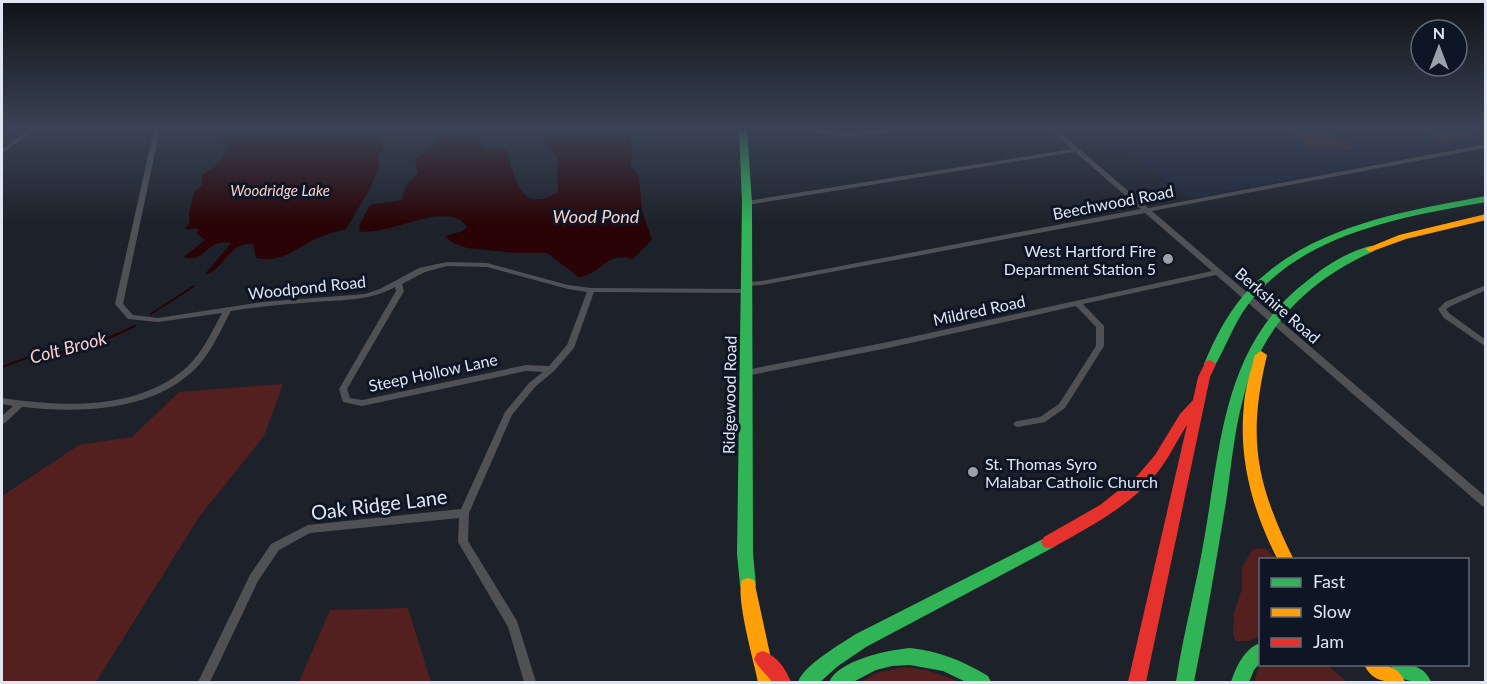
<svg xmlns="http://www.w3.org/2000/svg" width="1487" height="684" font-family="Lato,sans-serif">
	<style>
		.built { fill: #1d273b }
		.green { fill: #541f1f }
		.water { fill: #290305 }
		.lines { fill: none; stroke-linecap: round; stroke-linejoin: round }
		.stream { stroke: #290305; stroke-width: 2 }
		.street { fill: #4f5155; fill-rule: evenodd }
		.fast { fill: #30b455; fill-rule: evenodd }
		.slow { fill: #ff9f0a; fill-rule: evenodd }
		.jam { fill: #e5322d; fill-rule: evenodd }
		.poi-dot { fill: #9ba0ab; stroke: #0e1626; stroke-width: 2 }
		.labels { text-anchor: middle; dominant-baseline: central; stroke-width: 6; stroke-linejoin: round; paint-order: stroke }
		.far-water-label { font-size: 15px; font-style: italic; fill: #facec9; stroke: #0e1626 }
		.street-label { font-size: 16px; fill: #dfe5f1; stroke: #0e1626 }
		.poi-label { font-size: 16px; fill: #dfe5f1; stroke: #0e1626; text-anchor: end }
		.water-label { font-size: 18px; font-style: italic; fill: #facec9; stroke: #0e1626 }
		.near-street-label { font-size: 20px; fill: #dfe5f1; stroke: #0e1626 }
	</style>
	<rect width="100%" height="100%" fill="#1d212a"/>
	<polygon class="built" points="1093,129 1467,129 1485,138 1486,142 1191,198"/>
	<g class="green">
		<polygon points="1285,129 1326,129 1354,149 1313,150"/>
		<polygon points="1412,129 1462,129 1477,136 1441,143"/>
		<polygon points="283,384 264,436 199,517 96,682 2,682 2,496 79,445 132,437 179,392"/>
		<polygon points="1258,548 1266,549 1277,559 1260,560 1260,636 1249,641 1236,641 1233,634 1234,612 1242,589 1242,568 1252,550"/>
		<polygon points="408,608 431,682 299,682 330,610"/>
		<polygon points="1265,664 1327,665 1347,682 1254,682 1258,669"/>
		<polygon points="905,667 927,670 961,682 861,682 876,673"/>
	</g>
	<g class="water">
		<path d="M234,129H398L378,138L382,141L384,150L379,155V167L370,189L346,229C338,231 330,233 323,236C300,244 285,264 256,258L253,244C229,241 221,274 205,274L231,243C206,237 205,265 184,257L205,240L196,233L199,230L195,228L187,230L185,228L190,223L189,214L194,192L202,185V175L216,166L229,149L222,141Z"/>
		<path d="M448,129H485L478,141L485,148L506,149C515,176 519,216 558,192L557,157L544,143V129H630L632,157L630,165L639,176L642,211L652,240L633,259C603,252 605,273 579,277L547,253H514L467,248L453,243L445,236L463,231L467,227C448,198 386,238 359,231L360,224L370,205L402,200L405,187L418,173L415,159L434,145L436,139Z"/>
	</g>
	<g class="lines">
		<g class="stream">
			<polyline points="151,314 194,286"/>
			<polyline points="2,367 40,353 68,352 95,344 135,326"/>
		</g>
		<g class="street">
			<polygon points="29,129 36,129 4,152 2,153 2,149"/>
			<path d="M154,129H160L123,304L133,315L158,318L262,302L365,294L380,289L419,268L447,262L487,263L568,285L591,288L746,289L750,291L746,293L594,292L574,348L554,371L535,387L512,415L469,513L468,541L517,621L536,682H524L508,627L458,542L459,518L310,533L279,550L258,581L210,682H198L250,575L271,544L308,525L461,509L505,412L529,383L543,372L526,371L362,406L343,402L339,389L396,291L395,287C370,301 342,300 314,302C286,304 258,307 231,311C220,331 211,354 194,370C150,412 79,413 22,407L5,423L2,424V416L13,406L2,404V398C63,407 138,411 187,367C203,352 212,331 222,313L158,322L128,319L115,304ZM447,266L487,267L568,289L587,292L567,345L549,366L526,365L362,400L350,398L347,389L404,291L402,284L425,272Z"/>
			<polygon points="797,129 816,129 848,133 881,129 900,129 897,131 848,137"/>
			<polygon points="1049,129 1056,129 1148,208 1486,144 1486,148 1152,211 1486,497 1486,507 1482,506 1216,275 1083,304 1104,326 1104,346 1065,408 1045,422 1018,427 1015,426 1013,424 1015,422 1018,421 1040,417 1059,404 1096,346 1096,327 1076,306 888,348 746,376 743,375 742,373 746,370 888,342 1212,271 1145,213 762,285 746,286 742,284 746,282 762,281 1141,209 1075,152 747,205 744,203 747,201 1072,149"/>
			<polygon points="1471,129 1480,129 1486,132 1486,136"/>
			<polygon points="1486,285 1486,290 1451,306 1446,309 1450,314 1486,340 1486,347 1444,318 1438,309 1445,302"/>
		</g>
		<g class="fast">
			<polygon points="739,129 747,129 752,203 753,554 756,585 754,590 748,592 742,590 740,585 737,554 742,203"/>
			<path d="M1486,196V202C1402,217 1301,233 1247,306C1233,325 1226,347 1214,367H1206L1204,364C1214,340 1226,316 1243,296C1303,227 1400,212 1486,196Z"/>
			<path d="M1370,246L1374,247L1375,249L1374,251C1307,281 1261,327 1243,399C1234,432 1231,468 1226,502C1216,562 1206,622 1194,682H1176C1183,635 1196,587 1204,540C1221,444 1223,345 1307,281C1325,266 1347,252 1370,246Z"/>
			<path d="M1049,536L1054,537L1057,542L1054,547L866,647L838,666L820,682H798C804,665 838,646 854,635Z"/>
			<path d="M1260,643V663L1254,670L1249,682H1231C1236,667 1244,649 1260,643Z"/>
			<path d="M910,648C939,651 963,661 988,676L991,682H966L943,671L910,665L892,666L876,670L853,682H829C839,660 888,650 910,648Z"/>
			<path d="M1390,664C1407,664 1424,664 1431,682C1414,682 1398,683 1390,664Z"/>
		</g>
		<g class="slow">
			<polygon points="1486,214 1486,220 1406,239 1370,252 1365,249 1399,235"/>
			<path d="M1261,351L1267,355C1247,439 1256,483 1294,560H1278C1253,512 1238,459 1244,404C1245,388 1251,371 1255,355Z"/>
			<path d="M748,578L754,580L776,682H758C754,662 735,596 742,580Z"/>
			<path d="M1364,664C1381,664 1398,664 1405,682C1388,682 1372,683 1364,664Z"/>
		</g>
		<g class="jam">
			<path d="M1210,360L1216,364L1210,377L1146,682H1128L1187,425C1177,440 1170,456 1160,469C1133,505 1092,525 1054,547L1049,548L1044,547L1041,542L1044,537L1100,505L1138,475L1155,455L1180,414L1193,400L1198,377L1206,361Z"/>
			<path d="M763,651C777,656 786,669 791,682H772C767,674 758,668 754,659L757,653Z"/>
		</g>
	</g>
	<linearGradient id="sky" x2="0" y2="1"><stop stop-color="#101217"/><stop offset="0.57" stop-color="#3a4355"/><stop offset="1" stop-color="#3a4355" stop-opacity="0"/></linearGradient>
	<rect width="1487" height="225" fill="url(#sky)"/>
	<g class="poi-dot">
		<circle cx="1168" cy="259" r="6"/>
		<circle cx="973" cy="472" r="6"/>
	</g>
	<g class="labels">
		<g class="far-water-label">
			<text x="280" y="190">Woodridge Lake</text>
		</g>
		<g class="street-label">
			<text transform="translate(1113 202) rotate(-11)">Beechwood Road</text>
			<text transform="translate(307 287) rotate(-6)">Woodpond Road</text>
			<text transform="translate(1278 305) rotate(41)">Berkshire Road</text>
			<text transform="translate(979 310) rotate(-12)">Mildred Road</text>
			<text transform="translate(433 372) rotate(-12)">Steep Hollow Lane</text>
			<text transform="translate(729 395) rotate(-89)">Ridgewood Road</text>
		</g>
		<g class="poi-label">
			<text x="1156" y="250">West Hartford Fire<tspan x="1156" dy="18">Department Station 5</tspan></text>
			<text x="985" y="463" text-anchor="start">St. Thomas Syro<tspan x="985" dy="18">Malabar Catholic Church</tspan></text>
		</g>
		<g class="water-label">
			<text x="596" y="216">Wood Pond</text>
			<text transform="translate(68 347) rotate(-15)">Colt Brook</text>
		</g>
		<g class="near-street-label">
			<text transform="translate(379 504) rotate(-7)">Oak Ridge Lane</text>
		</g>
	</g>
	<rect width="1487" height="684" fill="none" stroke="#dfe5f1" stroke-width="6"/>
	<rect x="1259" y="558" width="210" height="108" fill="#0e1626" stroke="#626977" stroke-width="1.5"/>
	<rect x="1271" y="578" width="30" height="9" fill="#30b455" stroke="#626977" stroke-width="1.5"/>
	<text x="1313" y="588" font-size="18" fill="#dfe5f1">Fast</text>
	<rect x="1271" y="608" width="30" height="9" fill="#ff9f0a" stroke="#626977" stroke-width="1.5"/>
	<text x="1313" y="618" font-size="18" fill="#dfe5f1">Slow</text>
	<rect x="1271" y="638" width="30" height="9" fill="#e5322d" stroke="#626977" stroke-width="1.5"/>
	<text x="1313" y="648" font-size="18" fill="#dfe5f1">Jam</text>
	<g transform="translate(1439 48)"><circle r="28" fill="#0e1626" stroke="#626977" stroke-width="1.5"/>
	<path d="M0-4.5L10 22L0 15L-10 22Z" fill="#9ba0ab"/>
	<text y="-9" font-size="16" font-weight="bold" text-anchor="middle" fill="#dfe5f1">N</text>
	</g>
</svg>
